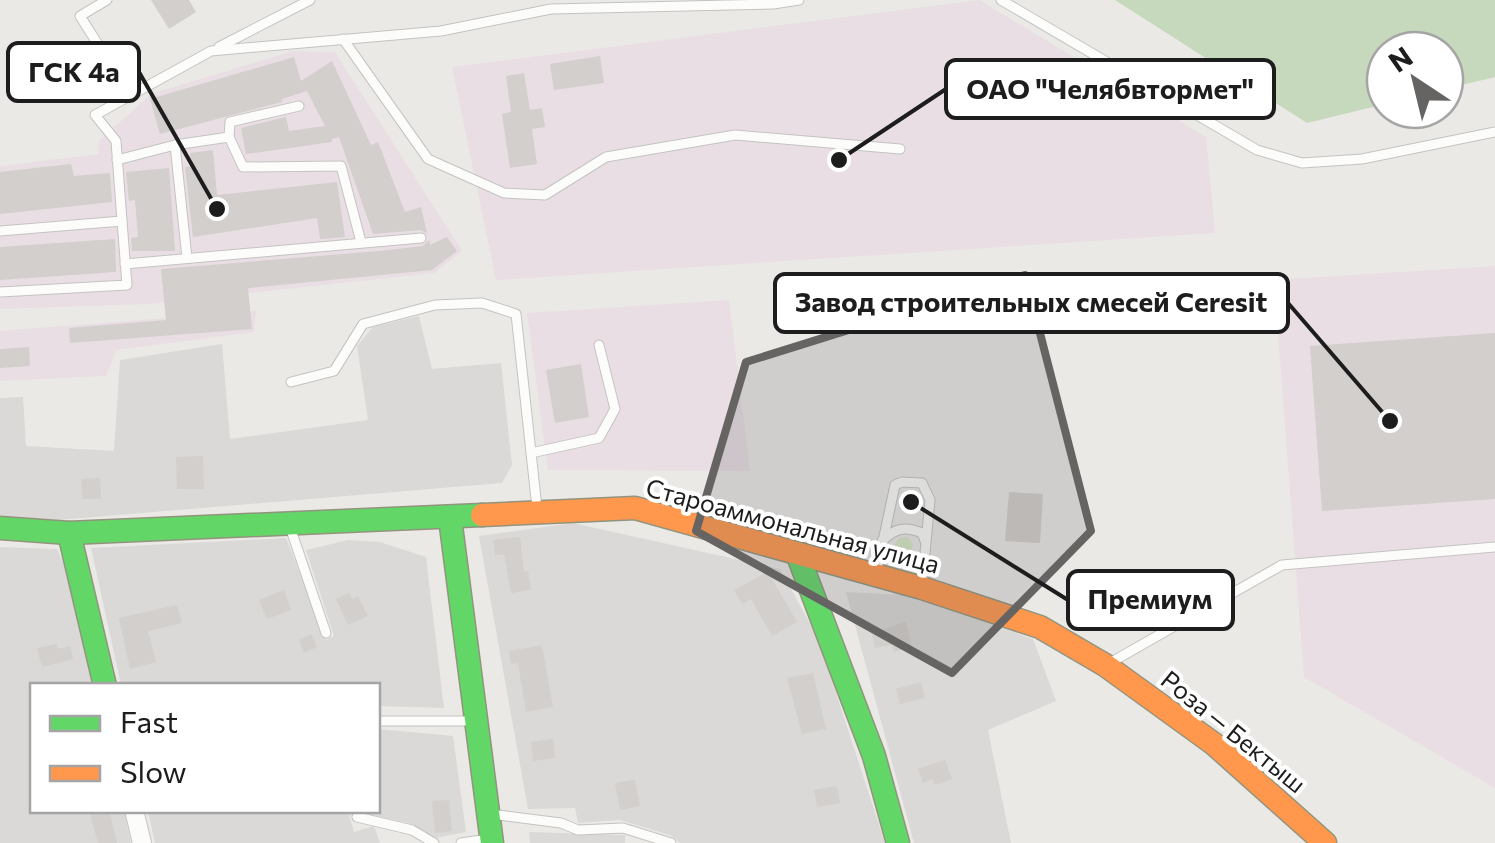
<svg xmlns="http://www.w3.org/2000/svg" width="1495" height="843" font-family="Commissioner,sans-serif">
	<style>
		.residential { fill: #dad9d7 }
		.industrial { fill: #e9dee4 }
		.grass { fill: #d7e8c5 }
		.forest { fill: #c6d9bc }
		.building { fill: #d2cfcc }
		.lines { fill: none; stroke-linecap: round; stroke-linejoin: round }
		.lane-casing { stroke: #c4c3c2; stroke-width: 11 }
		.street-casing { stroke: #c4c3c2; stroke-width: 20 }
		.fast-casing { stroke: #92947e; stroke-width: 25 }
		.slow-casing { stroke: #92947e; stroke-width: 25 }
		.lane { stroke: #fcfcfb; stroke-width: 9 }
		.street { stroke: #fcfcfb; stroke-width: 18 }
		.fast { stroke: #63d668; stroke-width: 22 }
		.slow { stroke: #ff974d; stroke-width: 22 }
		.marked { fill: #656463; fill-opacity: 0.2; stroke: #656463; stroke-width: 8; stroke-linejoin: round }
		.labels { text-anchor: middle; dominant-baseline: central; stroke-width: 8; stroke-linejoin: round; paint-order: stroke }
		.street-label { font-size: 25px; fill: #1d1d1d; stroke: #fff }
		.leader { fill: none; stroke: #1d1d1d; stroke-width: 4 }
		.callout-dot { fill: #1d1d1d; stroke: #fff; stroke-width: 4 }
		.callout { fill: #fff; stroke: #1d1d1d; stroke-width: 4 }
		.callout-label { font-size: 28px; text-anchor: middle; font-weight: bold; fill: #1d1d1d }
	</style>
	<rect width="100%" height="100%" fill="#ebe9e6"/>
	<g class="residential">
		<polygon points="419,316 432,369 501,363 512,465 502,483 46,521 0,515 0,398 23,397 26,446 114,451 120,360 222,344 230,439 368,420 357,346 373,327"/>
		<polygon points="573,523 780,569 818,638 885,843 680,843 670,835 620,820 578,823 575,808 528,809 479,536"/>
		<polygon points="286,538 326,640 334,636 306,550 348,540 380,542 426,557 444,708 378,706 378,686 121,685 91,548"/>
		<polygon points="0,547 57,549 74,586 96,685 32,686 32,810 124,811 131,843 0,843"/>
		<polygon points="846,592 906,595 1033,639 1056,701 988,730 1011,843 914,843"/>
		<polygon points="378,729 453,736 466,832 435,838 409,823 357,812 349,816 354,832 374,826 380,843 155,843 148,811 378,810"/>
		<polygon points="529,832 625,835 625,843 530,843"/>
	</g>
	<g class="industrial">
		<polygon points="979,0 1206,137 1215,233 496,280 452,67"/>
		<polygon points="293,51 335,52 462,251 434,273 149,304 0,309 0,166 98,154 99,141 151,94"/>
		<polygon points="1495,266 1495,788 1304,677 1274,280"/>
		<polygon points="729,300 750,471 548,470 527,313"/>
		<polygon points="256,311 254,332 116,350 106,376 0,381 0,331"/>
	</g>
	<path class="grass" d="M907,537L913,544L908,562L895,568C886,559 891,546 900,538Z"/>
	<polygon class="forest" points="1115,0 1495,0 1495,77 1445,89 1445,50 1385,50 1385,104 1307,123"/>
	<g class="building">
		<polygon points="151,0 189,0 196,12 169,29"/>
		<polygon points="600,56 604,83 554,90 550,64"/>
		<polygon points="294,57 301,81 332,61 371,145 378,142 405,212 421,207 427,233 420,230 373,234 339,137 332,139 332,142 246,154 241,128 286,117 289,131 325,126 307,91 282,99 282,102 160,134 150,99"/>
		<polygon points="524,73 530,110 542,108 545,127 532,129 537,164 510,168 502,114 511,112 506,76"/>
		<polygon points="213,150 217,195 337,182 345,237 320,239 317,218 193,237 185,167 191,166 190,153"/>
		<polygon points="71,164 74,176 110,173 112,202 0,214 0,172"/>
		<polygon points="169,168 175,251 132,251 131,238 138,237 135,200 129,201 126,172"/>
		<polygon points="447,237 457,251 432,270 248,288 252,329 70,343 69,328 166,320 161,269 379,251 423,246 429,240 430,245"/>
		<polygon points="115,239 116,272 0,280 0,247"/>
		<polygon points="1495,333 1495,499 1322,511 1310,346"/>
		<polygon points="29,347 30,366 0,368 0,349"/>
		<polygon points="581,364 589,417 555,423 546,370"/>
		<polygon points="203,456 204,489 177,489 176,457"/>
		<polygon points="100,478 101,499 82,499 81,479"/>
		<polygon points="1009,492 1043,494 1040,543 1005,541"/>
		<polygon points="520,537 524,572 528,571 531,590 511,593 504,554 495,555 493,540"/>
		<polygon points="768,572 797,622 772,636 751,599 742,604 734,590"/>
		<polygon points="284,590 291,610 267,619 259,600"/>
		<polygon points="349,593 352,599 358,596 368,616 348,625 336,599"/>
		<polygon points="177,605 182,623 148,631 156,662 130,669 119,618"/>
		<polygon points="906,621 912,647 894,652 892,645 875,648 872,634"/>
		<polygon points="311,634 317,647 304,653 299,640"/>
		<polygon points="57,644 58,649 70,646 73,659 42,667 37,648"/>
		<polygon points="542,645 553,707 526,712 518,663 511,664 509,651"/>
		<polygon points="813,673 826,729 802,734 787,678"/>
		<polygon points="921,682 925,698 900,704 896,689"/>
		<polygon points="553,739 555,758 533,761 531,742"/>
		<polygon points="945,760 952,779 935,785 933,779 923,783 918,769"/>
		<polygon points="635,780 640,806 620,810 615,783"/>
		<polygon points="837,786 840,803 817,807 814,790"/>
		<polygon points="449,800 452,831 435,833 432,801"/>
		<polygon points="89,810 109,810 117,843 98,843"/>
	</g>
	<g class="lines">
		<g class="lane-casing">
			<g id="lane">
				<polyline points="107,0 80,16 130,95"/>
				<polyline points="1001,0 1257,150 1302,163 1362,159 1495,132"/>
				<polyline points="343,39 428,159 504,193 545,195 606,157 735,135 900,149"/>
				<polyline points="219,47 310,0"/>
				<polyline points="229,137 230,122 299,106"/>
				<polyline points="175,145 187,258"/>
				<polyline points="117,160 175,145 229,137 243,167 341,166 361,242"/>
				<polyline points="0,231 122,221 116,141 95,115 211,51 441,31 551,9 773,4 799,0"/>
				<polyline points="125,264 421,238"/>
				<polyline points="0,292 127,285 122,221"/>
				<polyline points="291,382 334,371 363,324 435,305 482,303 516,314 537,508"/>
				<polyline points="531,453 599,438 615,409 599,345"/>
				<polyline points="290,527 326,633"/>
				<path d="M882,541C895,528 905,526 922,533L925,541"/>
				<polyline points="876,574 895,485 902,482 922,483 930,500 922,585"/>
				<polyline points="1108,664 1282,565 1495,547"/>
				<polyline points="378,721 475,721"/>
				<polyline points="491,814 561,823 578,830 623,828 671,843"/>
				<polyline points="357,817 412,830 434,843"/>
				<polyline points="461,843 488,839"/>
			</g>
		</g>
		<g class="street-casing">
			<polyline id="street" points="134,810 142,843"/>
		</g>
		<g class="fast-casing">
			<g id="fast">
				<polyline points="450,518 492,843"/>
				<polyline points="0,528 69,533 482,515"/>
				<polyline points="69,533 105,686"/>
				<polyline points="797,553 874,756 898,843"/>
			</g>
		</g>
		<g class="slow-casing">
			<polyline id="slow" points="482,515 635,508 922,588 1040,627 1105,665 1214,744 1325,843"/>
		</g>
		<use href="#lane" class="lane"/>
		<use href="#street" class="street"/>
		<use href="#fast" class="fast"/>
		<use href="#slow" class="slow"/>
	</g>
	<path class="marked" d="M1025,275L1091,531L952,673L696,531L746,362Z"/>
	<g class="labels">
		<g class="street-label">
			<text transform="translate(793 525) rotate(15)">Староаммональная улица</text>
			<text transform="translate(1234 731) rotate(39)">Роза — Бектыш</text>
		</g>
	</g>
	<path class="leader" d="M217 209L139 72M839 160L946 89M1390 421L1288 303M911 502L1068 600"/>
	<g class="callout-dot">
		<circle cx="217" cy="209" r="10"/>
		<circle cx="839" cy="160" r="10"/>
		<circle cx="1390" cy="421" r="10"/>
		<circle cx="911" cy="502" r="10"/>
	</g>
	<g class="callout">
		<rect x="8" y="43" width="131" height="58" rx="10"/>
		<rect x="946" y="60" width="328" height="58" rx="10"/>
		<rect x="775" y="274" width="513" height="58" rx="10"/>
		<rect x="1068" y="571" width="165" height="58" rx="10"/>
	</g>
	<g class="callout-label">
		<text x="74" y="82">ГСК 4а</text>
		<text x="1110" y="99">ОАО "Челябвтормет"</text>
		<text x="1031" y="312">Завод строительных смесей Ceresit</text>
		<text x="1150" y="609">Премиум</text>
	</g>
	<rect x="30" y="683" width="350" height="130" fill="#ffffff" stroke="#a5a5a5" stroke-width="2.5"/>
	<rect x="50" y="716" width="50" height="15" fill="#63d668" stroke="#a5a5a5" stroke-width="2.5"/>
	<text x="120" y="733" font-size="30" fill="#1d1d1d">Fast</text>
	<rect x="50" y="766" width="50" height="15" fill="#ff974d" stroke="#a5a5a5" stroke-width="2.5"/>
	<text x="120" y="783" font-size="30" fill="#1d1d1d">Slow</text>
	<g transform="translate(1415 80) rotate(325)"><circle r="48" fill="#ffffff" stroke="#a5a5a5" stroke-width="2.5"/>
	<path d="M0-8L18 38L0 25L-18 38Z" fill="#656463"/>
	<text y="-15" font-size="28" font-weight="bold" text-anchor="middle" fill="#1d1d1d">N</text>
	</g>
</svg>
